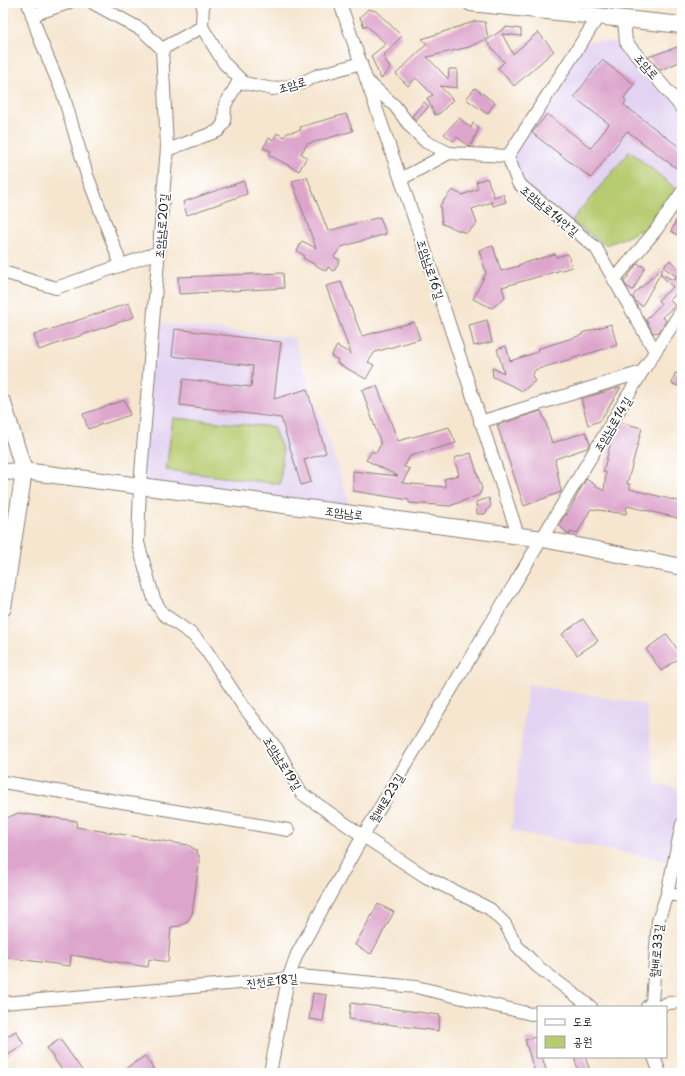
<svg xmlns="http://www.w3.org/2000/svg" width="685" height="1076" font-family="'Playpen Sans','Poor Story',sans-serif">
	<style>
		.built { fill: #e3d3f2 }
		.green { fill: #b7cb6f; stroke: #6a7446 }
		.building { fill: #dda5cc }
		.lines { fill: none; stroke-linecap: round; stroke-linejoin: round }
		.minor-casing { stroke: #898176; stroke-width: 14 }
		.major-casing { stroke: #898176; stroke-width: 18 }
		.minor { stroke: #fff; stroke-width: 12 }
		.major { stroke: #fff; stroke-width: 16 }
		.labels { text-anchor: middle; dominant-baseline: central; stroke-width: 4; stroke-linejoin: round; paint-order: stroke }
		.street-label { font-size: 12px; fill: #1c1c1c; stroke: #fff }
	</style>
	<rect width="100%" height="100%" fill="#fff"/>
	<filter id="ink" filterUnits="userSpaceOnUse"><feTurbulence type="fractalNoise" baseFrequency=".025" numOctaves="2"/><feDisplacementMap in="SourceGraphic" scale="8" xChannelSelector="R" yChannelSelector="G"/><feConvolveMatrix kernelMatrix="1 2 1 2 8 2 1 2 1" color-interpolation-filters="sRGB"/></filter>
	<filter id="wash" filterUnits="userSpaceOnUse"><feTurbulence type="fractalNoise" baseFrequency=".012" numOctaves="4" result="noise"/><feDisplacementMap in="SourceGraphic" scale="16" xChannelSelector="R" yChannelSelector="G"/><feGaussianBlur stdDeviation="0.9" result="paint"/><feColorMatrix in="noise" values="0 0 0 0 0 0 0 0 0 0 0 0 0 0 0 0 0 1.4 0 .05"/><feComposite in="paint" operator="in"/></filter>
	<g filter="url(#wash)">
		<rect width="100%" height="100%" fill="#f6e6d0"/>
		<g class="built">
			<polygon points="582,41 626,42 682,108 682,192 656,230 638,231 625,238 596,248 518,183 508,156"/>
			<polygon points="153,322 294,338 353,514 140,486"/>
			<polygon points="528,684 646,705 656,784 682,790 682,798 667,861 511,831"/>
		</g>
		<g class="green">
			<polygon points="630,151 681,193 656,230 638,231 625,238 605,245 571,221"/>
			<polygon points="173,418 273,427 283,451 280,484 166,470"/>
		</g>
		<g id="blocks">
			<g class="building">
				<polygon points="368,9 376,11 402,36 383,56 390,68 381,79 371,56 386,44 366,25 364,27 360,17"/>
				<polygon points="476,21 485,22 488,38 469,47 427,57 448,79 449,69 457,69 457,88 440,86 453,100 440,113 435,115 427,98 433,95 416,78 408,86 396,74 427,44 422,39"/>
				<polygon points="506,27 521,29 521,36 502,34 513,54 538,32 554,51 514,86 498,68 504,62 486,41"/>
				<polygon points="680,46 682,50 682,61 660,70 648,57"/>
				<polygon points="602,60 634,84 624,98 626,101 624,105 682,149 682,159 676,168 627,131 591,178 532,133 547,114 591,148 609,124 574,97"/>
				<polygon points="475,88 495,103 487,114 466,99"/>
				<polygon points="424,102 429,106 416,121 412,116"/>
				<polygon points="346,114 353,131 307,144 301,154 307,157 299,171 269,155 271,151 263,148 269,138 273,140 277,133 284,137 287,133 301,130 300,127"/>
				<polygon points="459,118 471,128 473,123 479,128 470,147 468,146 457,137 453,141 444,134"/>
				<polygon points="307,177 328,231 380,217 386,234 341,247 334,257 340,260 334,271 328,267 326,271 303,258 304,255 297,251 302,241 316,248 292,181"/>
				<polygon points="487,178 494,197 503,194 506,202 493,206 492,202 472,209 477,224 466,233 442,224 440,205 452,190 462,195 478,189 476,182"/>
				<polygon points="244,181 247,194 187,215 183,202"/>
				<polygon points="677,219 682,222 682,238 671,231"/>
				<polygon points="493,246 501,271 519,266 518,265 555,254 556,257 568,254 572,267 502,287 505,297 492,308 473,299 486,273 479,250"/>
				<polygon points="670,260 679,270 682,265 682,288 670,300 675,306 662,317 666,320 659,332 653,333 646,320 661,304 658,300 673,287 660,274 674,280 676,276 663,267"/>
				<polygon points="637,264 645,267 633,290 627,287 624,282"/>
				<polygon points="662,268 663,269 642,306 636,302 633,297 635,293"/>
				<polygon points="283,273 284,288 179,294 178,277"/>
				<polygon points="341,282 362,336 414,322 420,339 375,352 368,362 374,365 366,379 337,363 338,360 331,356 337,346 351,354 326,286"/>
				<polygon points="129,303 134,317 39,350 34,335"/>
				<polygon points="487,320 492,342 474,346 469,325"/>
				<polygon points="611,324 617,345 535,370 532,376 535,381 523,391 493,377 492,368 504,373 497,349 506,346 510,361 538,352 537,349 582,335 582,333"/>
				<polygon points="175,329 281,342 274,399 307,389 326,453 304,460 311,482 301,485 281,418 180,405 183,379 251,387 253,366 172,356"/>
				<polygon points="675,373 682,375 682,387 672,384"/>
				<polygon points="377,386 398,441 449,427 456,443 410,456 404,467 410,469 402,483 446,487 444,479 459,475 454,458 471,453 482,489 479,495 450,506 409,503 409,500 353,491 353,471 398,476 366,460 372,451 376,453 381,444 362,390"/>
				<polygon points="621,387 600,421 588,425 581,399"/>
				<polygon points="125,400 130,415 88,429 83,414"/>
				<polygon points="541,411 547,425 547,428 552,443 586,432 590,444 587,448 555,459 561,492 524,506 497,425"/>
				<polygon points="620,422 642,428 627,484 630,484 630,489 682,502 682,519 627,506 626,514 591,509 577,534 570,532 570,535 569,535 559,525 566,513 566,516 586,479 604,491 606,472 603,472 613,434"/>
				<polygon points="489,498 491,505 485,514 477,514 476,502"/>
				<polygon points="583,619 598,641 577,655 562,634"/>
				<polygon points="667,634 682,656 661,671 646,649"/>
				<polygon points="18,813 77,821 76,827 188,845 196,850 199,856 199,863 192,914 187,922 180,926 171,927 168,962 149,959 148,967 71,955 70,966 3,957 3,821 9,817"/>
				<polygon points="378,904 394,912 371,954 355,945"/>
				<polygon points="313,993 327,995 323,1021 309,1019"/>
				<polygon points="351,1003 440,1015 438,1031 349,1019"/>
				<polygon points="16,1031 24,1045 3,1058 3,1039"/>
				<polygon points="535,1037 538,1045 538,1057 542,1057 547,1073 535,1073 525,1040"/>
				<polygon points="60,1039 84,1073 64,1073 47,1048"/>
				<polygon points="145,1056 154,1070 150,1073 118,1073"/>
				<polygon points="574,1057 585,1057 591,1073 579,1073"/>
			</g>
		</g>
	</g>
	<g filter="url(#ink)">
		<use href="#blocks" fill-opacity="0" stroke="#898176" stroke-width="1"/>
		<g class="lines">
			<g class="minor-casing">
				<g id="minor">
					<polyline points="28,3 40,39 63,94 87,175 121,265"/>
					<polyline points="93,3 142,30 162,49 167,147 140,486 138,543 154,599 163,614 193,635 206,650 243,706 277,749 301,793 363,836 426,877 490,909 505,924 517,946 538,967 591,1007"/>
					<polyline points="203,3 202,27 224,63 244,83 273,89 299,84 316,76 361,63"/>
					<polyline points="340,3 424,247 518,535"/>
					<polyline points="32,15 68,3"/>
					<polyline points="624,19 626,42 682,108"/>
					<polyline points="162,49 202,27"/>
					<polyline points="368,82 395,106 410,126 426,142 449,153 508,156 518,183 596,248 655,351"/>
					<polyline points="167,150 218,131 224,123 225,105 240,79"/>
					<polyline points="508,156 598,17"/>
					<polyline points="401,179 449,153"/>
					<polyline points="3,272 56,288 159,252"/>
					<polyline points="614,280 656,230 682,192"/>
					<polyline points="480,422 642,372"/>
					<polyline points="3,782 288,830"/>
					<polyline points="667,894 682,896"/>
					<polyline points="3,1003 288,979 300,976 416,987 531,1014 538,1013"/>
					<polyline points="647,1007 652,1002 658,921 667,894 682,824"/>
					<polyline points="659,1007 668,1003 682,1002"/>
					<polyline points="654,1057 660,1073"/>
					<polyline points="270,1073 288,979 297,954 363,836 642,372 682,310"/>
				</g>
			</g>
			<g class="major-casing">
				<g id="major">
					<polyline points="471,3 682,25"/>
					<polyline points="3,403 24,471 3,608"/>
					<polyline points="3,472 24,471 140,486 543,539 682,567"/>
				</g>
			</g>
			<use href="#minor" class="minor"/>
			<use href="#major" class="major"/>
		</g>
	</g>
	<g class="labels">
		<g class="street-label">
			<text transform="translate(647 66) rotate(49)">조암로</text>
			<text transform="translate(292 84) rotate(-16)">조암로</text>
			<text transform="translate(550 210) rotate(40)">조암남로14안길</text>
			<text transform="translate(161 226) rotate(-85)">조암남로20길</text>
			<text transform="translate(431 269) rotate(72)">조암남로16길</text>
			<text transform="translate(612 424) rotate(-59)">조암남로14길</text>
			<text transform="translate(344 512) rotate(7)">조암남로</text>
			<text transform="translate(283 763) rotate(58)">조암남로19길</text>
			<text transform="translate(386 798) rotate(-59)">월배로23길</text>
			<text transform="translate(656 951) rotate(-85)">월배로33길</text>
			<text transform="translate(272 980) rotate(-6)">진천로18길</text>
		</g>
	</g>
	<rect width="685" height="1076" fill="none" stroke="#fff" stroke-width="16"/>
	<rect x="537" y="1006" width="130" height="52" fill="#ffffff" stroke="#a4a4a4"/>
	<rect x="545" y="1019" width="20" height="6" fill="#ffffff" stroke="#a4a4a4"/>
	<text x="573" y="1026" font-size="12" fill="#1c1c1c">도로</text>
	<rect x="545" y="1036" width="20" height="12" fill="#b7cb6f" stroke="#a4a4a4"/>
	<text x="573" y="1046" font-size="12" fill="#1c1c1c">공원</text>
</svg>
